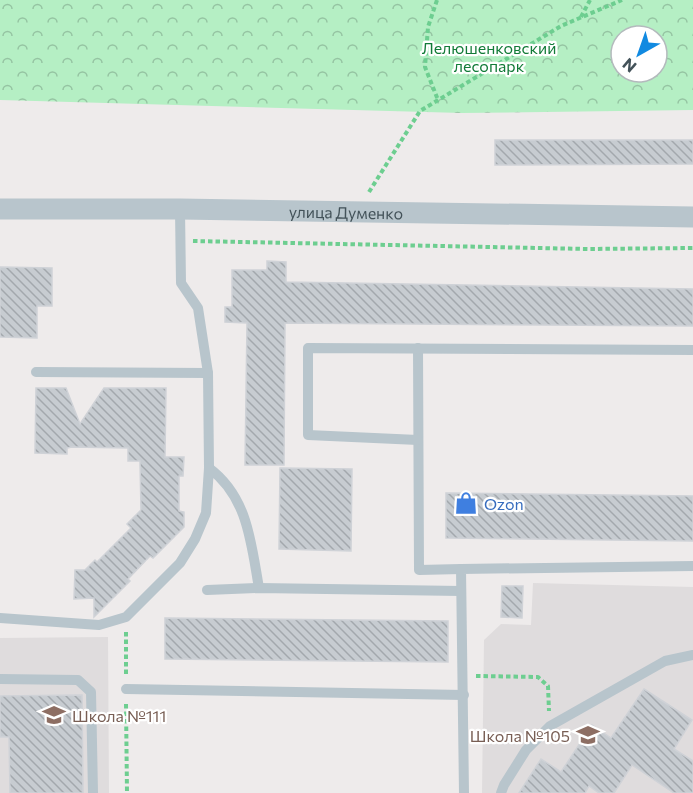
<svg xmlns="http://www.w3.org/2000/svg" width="693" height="793" font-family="Commissioner,sans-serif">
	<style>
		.education { fill: #dfdcdd }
		.forest { fill: url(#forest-crowns); fill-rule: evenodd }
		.building { fill: url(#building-back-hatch); stroke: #cfd2d7; stroke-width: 1.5 }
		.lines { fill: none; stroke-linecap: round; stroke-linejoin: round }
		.path { stroke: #6dce90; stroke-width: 4; stroke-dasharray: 4.5 3; stroke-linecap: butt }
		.service { stroke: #b8c5cc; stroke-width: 10 }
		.minor { stroke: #b8c5cc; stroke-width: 21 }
		.labels { text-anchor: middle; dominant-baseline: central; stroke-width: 4.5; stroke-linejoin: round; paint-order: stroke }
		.park-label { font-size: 16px; fill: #127b38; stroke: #fff }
		.street-label { font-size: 16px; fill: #435259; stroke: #fff }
		.shop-label { font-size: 16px; fill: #366cbe; stroke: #fff; text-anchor: start }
		.education-label { font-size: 16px; fill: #785e54; stroke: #fff; text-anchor: start }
	</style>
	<defs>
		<pattern id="forest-crowns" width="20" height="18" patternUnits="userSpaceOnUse" patternTransform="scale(1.5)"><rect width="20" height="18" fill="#b5efc4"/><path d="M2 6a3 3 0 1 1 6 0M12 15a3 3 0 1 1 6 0" fill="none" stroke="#95c4a2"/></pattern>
		<pattern id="building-back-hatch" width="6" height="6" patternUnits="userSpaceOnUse" patternTransform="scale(1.5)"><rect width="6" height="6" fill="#c7ccd1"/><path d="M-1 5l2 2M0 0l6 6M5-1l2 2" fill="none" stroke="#a3a8ad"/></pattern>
	</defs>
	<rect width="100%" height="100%" fill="#eeebeb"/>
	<g class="education">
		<polygon points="533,583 693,587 693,793 482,793 484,640 501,624 531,625"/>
		<polygon points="108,637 109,793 0,793 0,638"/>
	</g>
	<path class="forest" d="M0,0H693V110L462,113L0,100ZM621,36H657V72H621Z"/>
	<g class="building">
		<polygon points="495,140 693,140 693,164 495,165"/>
		<polygon points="267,261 286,262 286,282 693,289 693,326 285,323 284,465 245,465 247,323 225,322 225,307 232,307 232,270 267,270"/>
		<polygon points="0,267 52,268 52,306 37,306 37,338 0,337"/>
		<polygon points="36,388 66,388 80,424 104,388 166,388 165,457 184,457 183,476 179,476 179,511 184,512 184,527 153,558 150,556 128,579 130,581 94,617 94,598 74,599 75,570 85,570 95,560 97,562 131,528 127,524 141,510 140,461 128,461 128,448 72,447 67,448 67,454 35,453"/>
		<polygon points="280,468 352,469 351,551 279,549"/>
		<polygon points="446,493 693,496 693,541 446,538"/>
		<polygon points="502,586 523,586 522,618 501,617"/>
		<polygon points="165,618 448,621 448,662 165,659"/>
		<polygon points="644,689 692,720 674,749 693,761 693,793 674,793 632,765 614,793 599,793 589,786 585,793 519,793 541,759 561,772 592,725 611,738"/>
		<polygon points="82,695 83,793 10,793 9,737 0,737 0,696"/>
	</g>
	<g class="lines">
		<g class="path">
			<polyline points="437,0 428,27 425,67 438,100"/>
			<polyline points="581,17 590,0"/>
			<polyline points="369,192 420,111 561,26 622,0"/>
			<polyline points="193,241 588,249 693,248"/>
			<polyline points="126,632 126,675"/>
			<polyline points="476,676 538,677 548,686 549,711"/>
			<polyline points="126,704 127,793"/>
		</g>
		<g class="service">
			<path d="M180,209L181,283L198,308L208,373L209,468C248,497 251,543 259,588"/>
			<polyline points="418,348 419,570 461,569"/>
			<polyline points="36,372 208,373"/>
			<polyline points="418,440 308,435 308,348 693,350"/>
			<polyline points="207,590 259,588 461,591"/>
			<polyline points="0,618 99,625 126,617 180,563 195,539 206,513 209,468"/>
			<polyline points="0,679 78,680 91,692 93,793"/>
			<polyline points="126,689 464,695"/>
			<polyline points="464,793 461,569 693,566"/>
			<polyline points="501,793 504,785 526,750 550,726 665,661 693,655"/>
		</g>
		<path class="minor" id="s1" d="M0,209H180L693,217"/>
	</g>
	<defs>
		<g id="shop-bare" transform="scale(1.8)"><path d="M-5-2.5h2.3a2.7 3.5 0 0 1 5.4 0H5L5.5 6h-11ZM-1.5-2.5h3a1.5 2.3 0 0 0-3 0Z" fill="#3f7fe0" stroke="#fff" stroke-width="2.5" paint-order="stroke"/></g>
		<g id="school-bare" transform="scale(1.8)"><path d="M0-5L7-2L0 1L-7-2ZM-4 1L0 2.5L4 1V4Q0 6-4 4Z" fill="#8d6e63" stroke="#fff" stroke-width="2.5" paint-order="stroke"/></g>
	</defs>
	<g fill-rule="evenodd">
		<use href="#shop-bare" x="466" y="503"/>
		<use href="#school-bare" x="54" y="715"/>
		<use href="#school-bare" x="588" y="735"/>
	</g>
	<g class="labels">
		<g class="park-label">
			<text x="489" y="47">Лелюшенковский<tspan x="489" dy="18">лесопарк</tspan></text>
		</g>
		<g class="street-label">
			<text stroke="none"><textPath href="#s1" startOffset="346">улица Думенко</textPath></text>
		</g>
		<g class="shop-label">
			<text x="484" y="503">Ozon</text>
		</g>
		<g class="education-label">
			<text x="72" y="715">Школа №111</text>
			<text x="570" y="735" text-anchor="end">Школа №105</text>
		</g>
	</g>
	<g transform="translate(639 54) rotate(220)"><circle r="28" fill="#ffffff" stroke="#b4babd" stroke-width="1.5"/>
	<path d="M0-4.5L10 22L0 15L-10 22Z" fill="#118ae1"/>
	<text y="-9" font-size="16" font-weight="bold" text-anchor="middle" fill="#435259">N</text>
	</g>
</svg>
